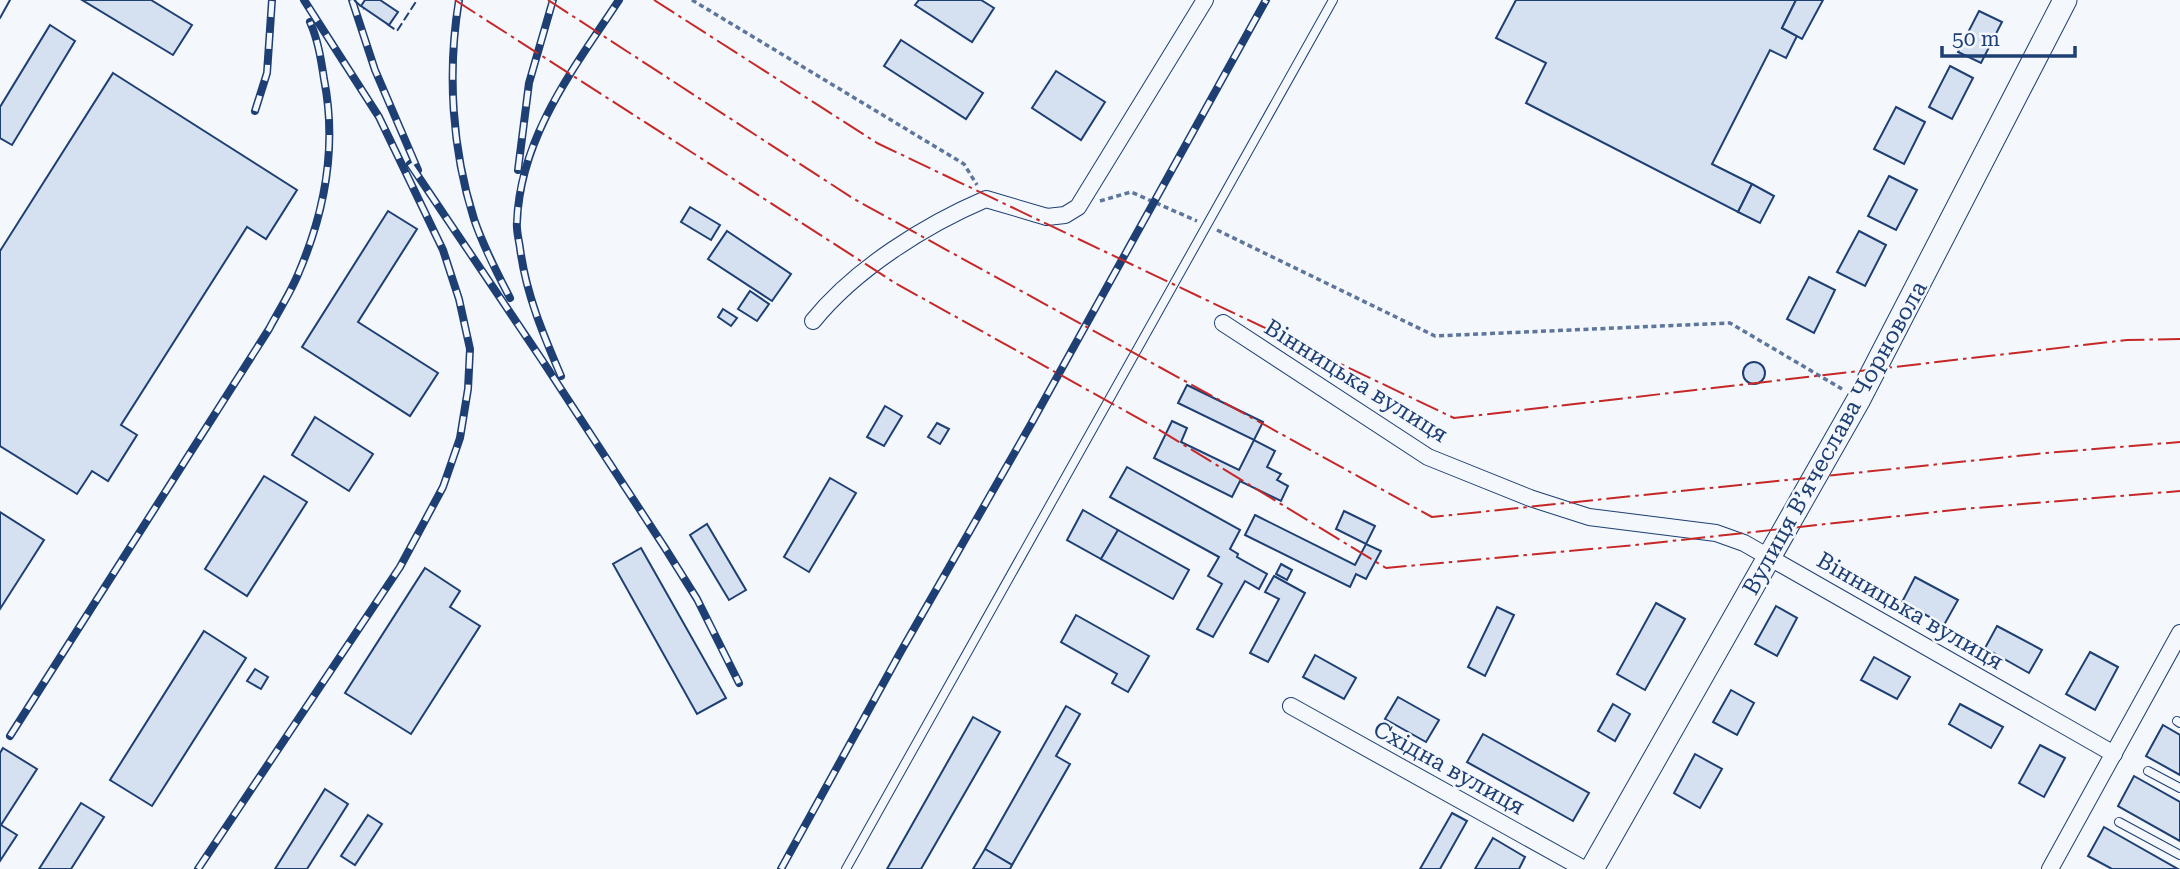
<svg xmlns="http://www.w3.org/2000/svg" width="2180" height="869" font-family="'Roboto Serif',serif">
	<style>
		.building { fill: #d5e0f0; stroke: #1d3f73; stroke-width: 2 }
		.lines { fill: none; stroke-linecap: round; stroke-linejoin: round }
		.lane-casing { stroke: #1d3f73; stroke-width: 10 }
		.street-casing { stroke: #1d3f73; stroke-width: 18 }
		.secondary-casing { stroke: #1d3f73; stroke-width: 25 }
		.path { stroke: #5e769c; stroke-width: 3.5; stroke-dasharray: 5 3.5; stroke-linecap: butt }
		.lane { stroke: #f4f7fb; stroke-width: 8 }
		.street { stroke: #f4f7fb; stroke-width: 16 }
		.secondary { stroke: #f4f7fb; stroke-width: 23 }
		.tram { stroke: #1d3f73; stroke-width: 2 }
		.rail-casing { stroke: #1d3f73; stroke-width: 8 }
		.rail { stroke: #f4f7fb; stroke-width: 5; stroke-dasharray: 16; stroke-linecap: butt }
		.fence { stroke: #1d3f73; stroke-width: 2; stroke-dasharray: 9 3.5; stroke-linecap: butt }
		.power { stroke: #c62828; stroke-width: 2; stroke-dasharray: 24 5 3.5 5; stroke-linecap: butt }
		.labels { text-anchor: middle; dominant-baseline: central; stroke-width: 5; stroke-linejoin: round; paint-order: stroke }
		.street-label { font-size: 23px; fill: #1d3f73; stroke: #f4f7fb }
	</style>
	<rect width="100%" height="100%" fill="#f4f7fb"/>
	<g class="building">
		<polygon points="82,0 151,0 192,25 173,55"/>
		<polygon points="365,0 380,0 398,12 389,25 361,6"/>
		<polygon points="919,0 981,0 994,8 972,42 915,5"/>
		<polygon points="1516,0 1796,0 1782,28 1797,36 1786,58 1770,50 1712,164 1752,184 1738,212 1526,103 1546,63 1496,38"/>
		<polygon points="1796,0 1823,0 1802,39 1782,28"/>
		<polygon points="1979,11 2002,22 1981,63 1958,52"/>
		<polygon points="50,25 75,41 12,145 0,138 0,107"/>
		<polygon points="901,40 983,93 966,119 884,66"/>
		<polygon points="1950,66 1973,78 1952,119 1929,107"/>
		<polygon points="1056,71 1105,102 1081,140 1032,108"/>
		<polygon points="113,73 297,190 266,239 247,227 121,425 137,435 108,481 92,471 77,494 0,446 0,251"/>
		<polygon points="1896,107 1925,122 1904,164 1874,149"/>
		<polygon points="1889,176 1917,190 1896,230 1868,216"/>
		<polygon points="1752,184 1774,196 1760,223 1738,212"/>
		<polygon points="690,207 720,225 711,240 681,222"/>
		<polygon points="388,211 417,229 358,322 438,373 410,416 302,347"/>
		<polygon points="727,231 791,274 772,301 708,259"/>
		<polygon points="1859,231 1886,245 1865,286 1837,272"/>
		<polygon points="1809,277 1835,290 1814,333 1787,319"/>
		<polygon points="750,291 769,304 757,321 738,309"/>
		<polygon points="723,309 737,318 731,326 718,317"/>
		<circle cx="1754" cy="373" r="11"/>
		<polygon points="1187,385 1263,422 1254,440 1178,403"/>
		<polygon points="885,406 902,416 884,446 867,437"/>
		<polygon points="315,417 373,454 349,491 292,455"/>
		<polygon points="1172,421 1187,428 1181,442 1239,470 1254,440 1275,451 1267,467 1281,474 1277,480 1288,486 1281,501 1240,481 1232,497 1154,458"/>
		<polygon points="937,423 949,429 940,444 928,437"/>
		<polygon points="1127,467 1240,530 1230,549 1238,554 1237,557 1267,574 1259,589 1245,581 1213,637 1197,629 1222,584 1208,576 1219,557 1110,497"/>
		<polygon points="264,476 307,502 247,596 205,569"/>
		<polygon points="830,478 856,493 809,572 784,557"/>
		<polygon points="1083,510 1118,530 1101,559 1067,540"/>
		<polygon points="1344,511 1375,526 1366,544 1336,529"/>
		<polygon points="0,512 44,540 0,609"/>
		<polygon points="1255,515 1355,565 1366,544 1381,551 1366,579 1356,574 1350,587 1245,535"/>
		<polygon points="707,524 746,590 729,600 690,535"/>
		<polygon points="1118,530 1189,570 1173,599 1101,559"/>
		<polygon points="641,548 726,698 697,714 613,564"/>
		<polygon points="1281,564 1292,570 1287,580 1276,574"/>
		<polygon points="425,568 460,591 450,607 480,626 411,734 345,693"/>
		<polygon points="1274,576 1305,593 1268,662 1250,653 1279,599 1265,592"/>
		<polygon points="1915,577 1958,600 1944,625 1902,602"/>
		<polygon points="1656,603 1685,619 1645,690 1617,674"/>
		<polygon points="1776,606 1797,618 1777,656 1755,644"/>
		<polygon points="1497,607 1514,615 1485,676 1468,667"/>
		<polygon points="1076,615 1149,656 1128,692 1112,683 1117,674 1061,642"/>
		<polygon points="1997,626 2042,650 2029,673 1985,648"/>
		<polygon points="204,631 246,658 152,806 110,780"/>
		<polygon points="2090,652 2118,667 2095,710 2066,694"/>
		<polygon points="1315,655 1356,678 1344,699 1303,677"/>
		<polygon points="1874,657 1910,677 1897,699 1861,680"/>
		<polygon points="255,669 268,677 261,689 247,681"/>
		<polygon points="1731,690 1754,703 1737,735 1713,722"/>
		<polygon points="1398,697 1439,720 1426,742 1385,719"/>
		<polygon points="1613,704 1630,714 1615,741 1598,731"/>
		<polygon points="1960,704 2003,727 1991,748 1949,724"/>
		<polygon points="1066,706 1080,714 1056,756 1070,764 1012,865 985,849"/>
		<polygon points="973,717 1000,732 921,869 887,869"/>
		<polygon points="2163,725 2180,735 2180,775 2146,756"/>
		<polygon points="1483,734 1589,793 1573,821 1467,762"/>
		<polygon points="2040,745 2065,758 2044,797 2019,783"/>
		<polygon points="3,748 37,769 1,825 17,835 0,861 0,753"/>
		<polygon points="1695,754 1722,769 1700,808 1674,793"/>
		<polygon points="2134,776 2180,802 2180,841 2118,806"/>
		<polygon points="325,789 348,804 307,869 275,869"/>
		<polygon points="81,803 104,817 71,869 39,869"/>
		<polygon points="1452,813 1467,821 1440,869 1420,869"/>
		<polygon points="368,815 382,824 355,865 341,856"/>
		<polygon points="2104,827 2178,869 2112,869 2088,856"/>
		<polygon points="1493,838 1525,857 1519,869 1475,869"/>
		<polygon points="985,849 1012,865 1010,869 973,869"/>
	</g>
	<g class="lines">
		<g class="lane-casing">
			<g id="lane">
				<polyline points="2177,721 2180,723"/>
				<polyline points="2148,771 2180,788"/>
				<polyline points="2119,822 2180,855"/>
				<polyline points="846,869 1333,0"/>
			</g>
		</g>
		<g class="street-casing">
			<g id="street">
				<path d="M813,321C855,269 925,225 986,199L1047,217L1065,215L1078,207L1205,0"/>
				<polyline points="1223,323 1428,457 1530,498 1589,517 1716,533 1744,543 2114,754"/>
				<polyline points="1291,706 1584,869"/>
				<polyline points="2050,869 2180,633"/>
			</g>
		</g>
		<g class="secondary-casing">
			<polyline id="secondary" points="1592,869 1859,399 2065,0"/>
		</g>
		<g class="path">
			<polyline points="692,0 964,164 977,185"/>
			<polyline points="1100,201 1131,192 1197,221"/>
			<polyline points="1217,230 1435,336 1730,323 1842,389"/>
		</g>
		<use href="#lane" class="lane"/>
		<use href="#street" class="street"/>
		<use href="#secondary" class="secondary"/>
		<polyline class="tram" points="0,18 10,0"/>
		<g class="rail-casing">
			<g id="rail">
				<polyline points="352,0 375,70 418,170"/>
				<path d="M459,0C447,72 452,150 474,219C483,246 497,273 510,298"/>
				<polyline points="255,111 267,73 272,0"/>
				<polyline points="410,164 542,360 665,548 697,599 739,683"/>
				<polyline points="518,170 529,83 553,0"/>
				<path d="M561,376C543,334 526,294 520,248C519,240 516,230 517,222C520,137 574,68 619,0"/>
				<path d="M10,736L269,329C279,310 291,292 299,272C325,211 337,145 324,79C321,59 318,40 310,22"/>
				<polyline points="198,869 400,567 443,487 460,438 468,389 470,349 459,299 443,250 379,117 304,0"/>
				<polyline points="781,869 900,653 1031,424 1266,0"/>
			</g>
		</g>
		<use href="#rail" class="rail"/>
		<g class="fence">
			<polyline points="354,0 364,9"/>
			<polyline points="387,24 397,31 417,0"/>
		</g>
		<g class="power">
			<polyline points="455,0 895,283 1156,428 1386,568 1635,545 1963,509 2180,491"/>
			<polyline points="548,0 854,199 1432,517 2046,453 2180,442"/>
			<polyline points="654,0 877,143 1454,418 2127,340 2180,339"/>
		</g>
	</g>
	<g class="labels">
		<g class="street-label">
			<text transform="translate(1356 381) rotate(32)">Вінницька вулиця</text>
			<text transform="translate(1835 438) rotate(-61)">Вулиця Вʼячеслава Чорновола</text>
			<text transform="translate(1910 611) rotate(30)">Вінницька вулиця</text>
			<text transform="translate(1449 768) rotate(29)">Східна вулиця</text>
		</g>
	</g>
	<path d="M1942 46v10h133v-10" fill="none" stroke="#1d3f73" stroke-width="3.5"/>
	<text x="1952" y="46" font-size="21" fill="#1d3f73" stroke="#f4f7fb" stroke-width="5" paint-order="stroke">50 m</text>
</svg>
